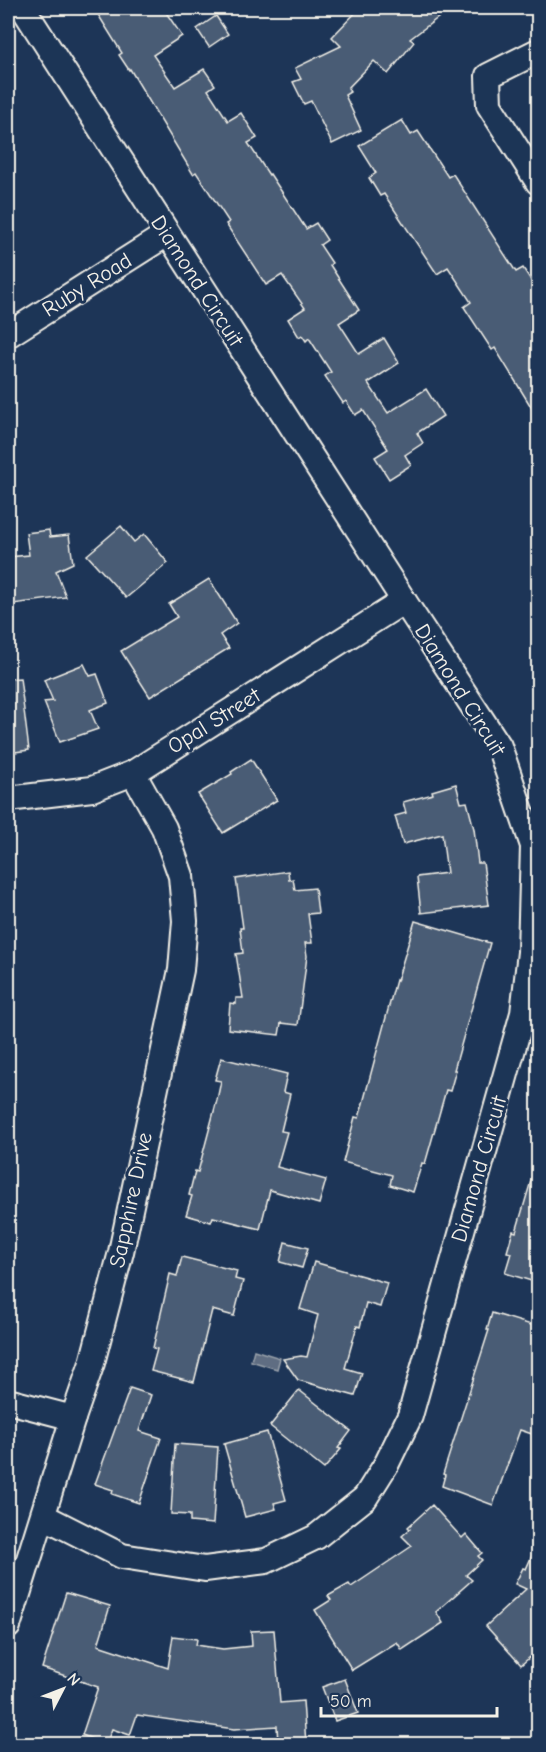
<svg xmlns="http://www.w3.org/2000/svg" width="546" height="1752" font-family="'Comic Neue',sans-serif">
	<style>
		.water { fill: #5e6d82; stroke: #9aa2ab; stroke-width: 1.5 }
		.building { fill: #485b74; stroke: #f4f1e8; stroke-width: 1.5 }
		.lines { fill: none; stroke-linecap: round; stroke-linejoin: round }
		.street-casing { stroke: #f4f1e8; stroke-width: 28 }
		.street { stroke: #1d3557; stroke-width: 24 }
		.labels { text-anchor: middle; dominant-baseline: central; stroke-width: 6; stroke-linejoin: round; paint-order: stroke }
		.street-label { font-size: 22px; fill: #f4f1e8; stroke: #1d3557 }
	</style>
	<rect width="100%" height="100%" fill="#1d3557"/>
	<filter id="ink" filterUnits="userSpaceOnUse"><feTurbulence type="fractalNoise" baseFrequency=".0167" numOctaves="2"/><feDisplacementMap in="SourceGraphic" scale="12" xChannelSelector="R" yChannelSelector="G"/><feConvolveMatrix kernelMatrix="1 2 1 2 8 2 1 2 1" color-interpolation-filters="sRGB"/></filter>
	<g filter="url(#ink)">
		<polygon class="water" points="254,1350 280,1358 277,1369 251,1361"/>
		<g class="building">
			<polygon points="94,8 163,8 182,36 153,55 175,87 204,69 215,85 208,90 228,121 241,113 257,138 248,143 269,175 270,174 306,229 316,223 327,240 320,245 332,263 330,265 359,310 339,323 359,354 384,338 399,363 368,383 388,413 426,389 443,416 417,433 423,443 405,455 411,465 389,479 375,457 388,449 363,410 355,415 346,401 343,403 325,376 331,372 309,338 306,341 302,335 299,337 288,319 305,308 282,275 266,285 226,224 229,222 196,172 193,174 130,69 129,70 119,55 122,53"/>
			<polygon points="360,8 451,8 410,39 414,42 388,74 374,61 348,88 350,92 345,95 361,130 332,144 311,101 304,104 293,82 301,79 295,68 341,46 332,37"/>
			<polygon points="216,16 228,34 209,47 197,29"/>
			<polygon points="402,120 411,135 418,131 448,177 453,174 516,272 523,268 538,291 538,418 495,348 492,350 464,307 471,302 448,267 437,274 384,194 380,196 369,178 376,173 359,146"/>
			<polygon points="121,526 134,542 144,534 168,563 126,598 87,555"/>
			<polygon points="49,530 50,537 69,535 73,563 56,571 66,597 13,604 8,590 8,557 29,555 26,533"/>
			<polygon points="209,579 237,623 220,635 229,648 150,697 121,651 177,617 169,604"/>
			<polygon points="84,664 90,676 97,674 108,703 90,710 98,729 60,742 44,702 53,701 44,680"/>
			<polygon points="20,678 29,750 8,753 8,679"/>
			<polygon points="251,759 277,800 223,833 198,794 232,774 231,772"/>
			<polygon points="456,784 461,803 467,802 474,829 478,863 483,863 489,905 421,913 417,877 447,873 442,834 403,844 395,816 406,813 403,802 433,794 432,791"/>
			<polygon points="288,871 289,880 293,879 295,890 315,888 318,913 308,914 312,943 305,943 307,956 298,1025 281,1023 279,1035 228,1029 230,1003 236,1004 236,998 243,998 236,954 243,953 240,928 243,928 236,879"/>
			<polygon points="415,921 490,943 454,1070 456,1070 450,1091 446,1090 425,1164 422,1163 413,1192 390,1185 392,1175 343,1162 355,1117 359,1118 396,980 397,981"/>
			<polygon points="221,1058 287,1074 283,1092 290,1094 281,1131 287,1132 277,1167 326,1180 319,1204 270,1190 260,1229 213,1217 211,1222 186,1215 192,1196 189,1195 195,1171 198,1172 217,1100 221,1081 215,1080"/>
			<polygon points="533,1174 538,1175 538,1283 505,1273 511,1253 507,1252 513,1231 516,1232"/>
			<polygon points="285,1242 308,1248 302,1268 280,1262"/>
			<polygon points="182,1257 237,1271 235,1279 243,1281 234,1316 212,1310 194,1382 151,1371 157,1349 153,1348 170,1274 177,1276"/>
			<polygon points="314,1262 387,1283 380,1307 366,1303 360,1327 357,1326 345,1368 362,1373 355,1396 298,1380 283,1359 301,1356 307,1357 318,1315 300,1309"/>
			<polygon points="492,1313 538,1327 538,1425 535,1435 520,1430 493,1505 442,1486 445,1475 443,1474 489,1330 487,1330"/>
			<polygon points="130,1388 151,1395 139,1431 161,1438 139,1503 112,1494 113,1490 95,1484"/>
			<polygon points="299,1390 351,1431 338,1448 341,1449 324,1469 270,1426"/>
			<polygon points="267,1432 286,1500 274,1503 276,1509 245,1517 224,1444"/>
			<polygon points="175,1444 218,1447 213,1524 190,1522 190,1515 171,1514"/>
			<polygon points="432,1505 462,1538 466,1534 482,1553 478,1556 482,1560 466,1575 472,1580 436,1612 443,1623 402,1650 397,1642 352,1670 315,1610 331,1600 328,1596 349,1584 351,1587 412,1546 402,1536 410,1529 408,1527"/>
			<polygon points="538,1542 538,1650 521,1665 486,1626 526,1589 515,1584 523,1568 526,1569"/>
			<polygon points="66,1593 110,1606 98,1645 168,1668 173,1636 197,1639 196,1645 223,1649 252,1646 251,1631 274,1630 280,1703 303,1701 306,1744 278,1744 277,1726 234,1729 137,1715 130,1735 112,1729 106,1744 82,1735 98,1687 42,1668"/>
			<polygon points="345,1679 358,1713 335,1721 322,1687"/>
		</g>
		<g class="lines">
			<g class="street-casing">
				<g id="street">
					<polyline points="23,8 404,601 499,746 533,846 530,952 523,1013 410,1416 387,1463 365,1498 316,1537 266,1561 205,1569 122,1556 43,1516"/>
					<polyline points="538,51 488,76 489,105 538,182"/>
					<polyline points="8,335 167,234"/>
					<polyline points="8,799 92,789 133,773 404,601"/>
					<polyline points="8,1401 73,1418"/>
					<polyline points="8,1626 73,1418 92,1363 121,1252 181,970 185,921 181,876 164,828 133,773"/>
				</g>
			</g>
			<use href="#street" class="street"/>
		</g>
	</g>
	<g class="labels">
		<g class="street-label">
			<text transform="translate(197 281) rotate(57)">Diamond Circuit</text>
			<text transform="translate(87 285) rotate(-32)">Ruby Road</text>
			<text transform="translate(460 690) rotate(58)">Diamond Circuit</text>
			<text transform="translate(214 721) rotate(-32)">Opal Street</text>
			<text transform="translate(479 1169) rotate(-74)">Diamond Circuit</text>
			<text transform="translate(131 1200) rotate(-78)">Sapphire Drive</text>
		</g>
	</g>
	<rect width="546" height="1752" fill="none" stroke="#1d3557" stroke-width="30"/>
	<rect x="15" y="15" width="516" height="1722" fill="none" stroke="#f4f1e8" stroke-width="2" filter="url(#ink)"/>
	<g transform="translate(63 1689) rotate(48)" stroke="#1d3557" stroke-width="4.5" paint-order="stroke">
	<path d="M0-4.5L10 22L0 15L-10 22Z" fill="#f4f1e8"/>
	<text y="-9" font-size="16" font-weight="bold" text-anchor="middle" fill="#f4f1e8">N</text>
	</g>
	<path d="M321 1707v9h176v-9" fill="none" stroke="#f4f1e8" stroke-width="3"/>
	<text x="330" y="1707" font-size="18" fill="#f4f1e8" stroke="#1d3557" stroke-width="4.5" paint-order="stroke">50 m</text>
</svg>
